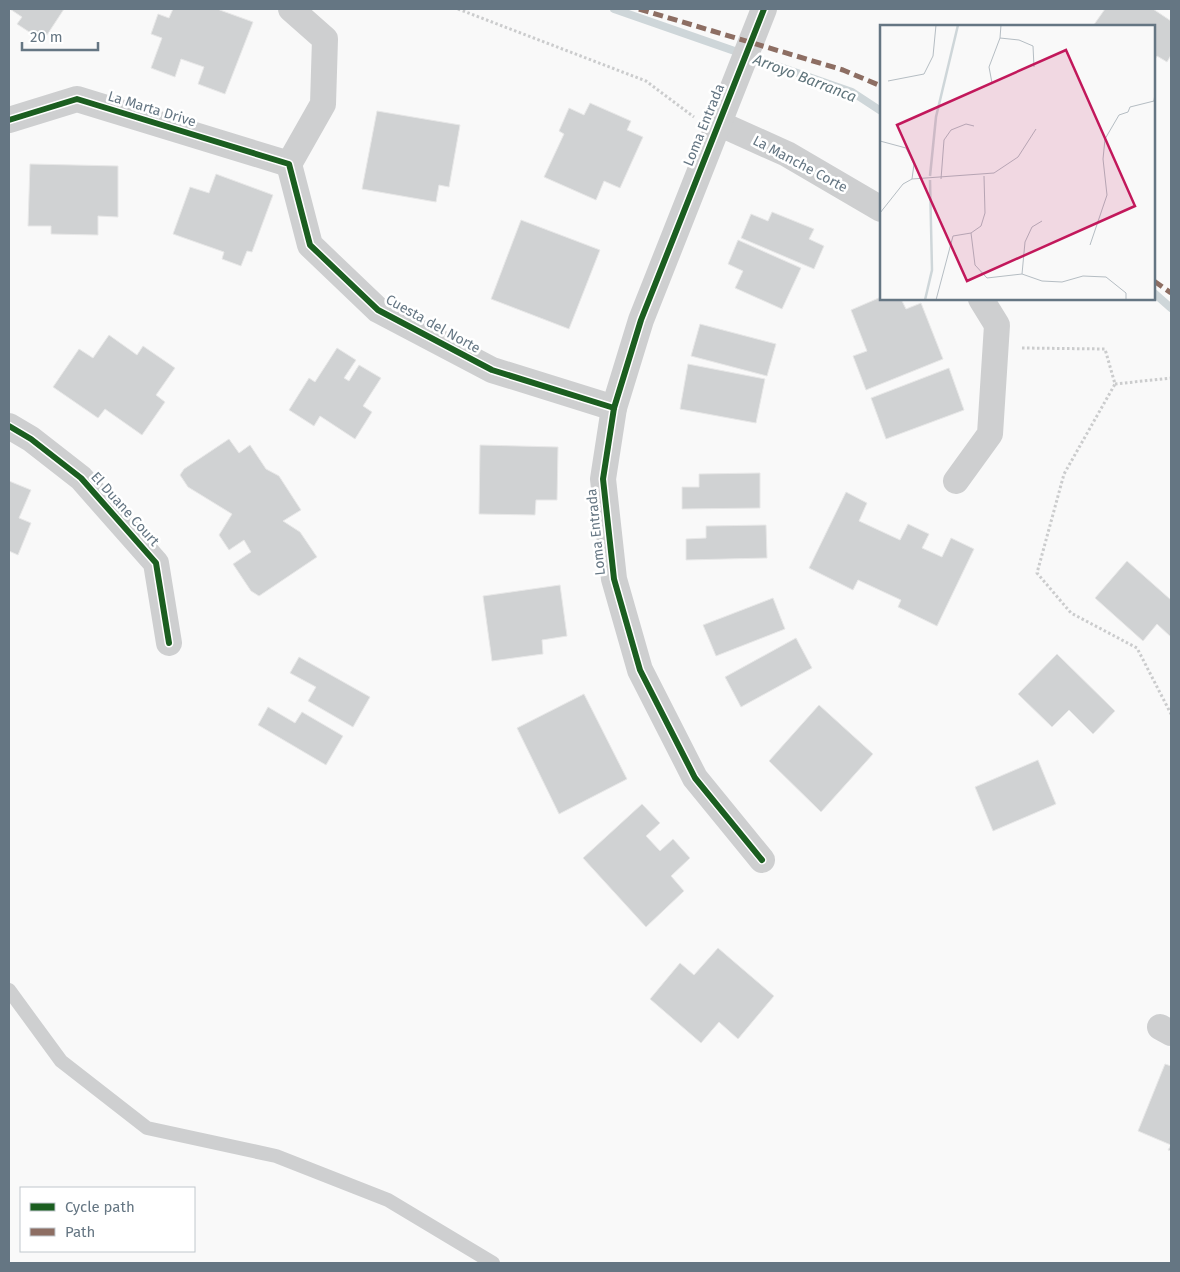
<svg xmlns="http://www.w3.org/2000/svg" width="1180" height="1272" font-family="'Fira Sans',sans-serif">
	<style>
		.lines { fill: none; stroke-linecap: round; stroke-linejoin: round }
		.stream { stroke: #ced6d9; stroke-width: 8 }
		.building { fill: #d0d2d3; stroke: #e8e8e8 }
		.path { stroke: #cbcccd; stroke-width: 3; stroke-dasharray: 2.5 2.5; stroke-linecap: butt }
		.lane { stroke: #cecfd0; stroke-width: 14 }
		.street { stroke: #cecfd0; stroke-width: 26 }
		.quiet { stroke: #8d6e63; stroke-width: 5; stroke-dasharray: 10 5; stroke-linecap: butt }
		.cycleway-casing { stroke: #fff; stroke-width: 9 }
		.cycleway { stroke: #1b5e20; stroke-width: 6 }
		.labels { text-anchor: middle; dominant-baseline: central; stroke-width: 5; stroke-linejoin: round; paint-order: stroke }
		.street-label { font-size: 14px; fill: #657683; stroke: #fff }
		.water-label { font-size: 15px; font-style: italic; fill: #60757c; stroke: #fff }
		.inset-river { fill: none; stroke: #ced6d9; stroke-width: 2.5 }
		.inset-road { fill: none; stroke: #b5bdc3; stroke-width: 1 }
		.view { fill: #c2185b; fill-opacity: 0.15; stroke: #c2185b; stroke-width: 2.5 }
		.inset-edge { fill: none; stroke: #657683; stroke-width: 2.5 }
	</style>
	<rect width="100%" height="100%" fill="#f9f9f9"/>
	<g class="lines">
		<g class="stream">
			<polyline points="614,9 852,92 881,111"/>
			<polyline points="1154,293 1171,308"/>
		</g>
	</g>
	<g class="building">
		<polygon points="10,9 64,9 43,41 17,24 22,17"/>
		<polygon points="173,9 217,9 253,22 225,94 198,84 204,67 181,59 175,77 151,68 162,38 151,34 158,14 169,18"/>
		<polygon points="1105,9 1153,9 1171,21 1171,55 1167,62 1157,56 1154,61 1154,26 1093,26"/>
		<polygon points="590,103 631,121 627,130 643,137 620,188 604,181 596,200 544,177 564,134 559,131 569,108 584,115"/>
		<polygon points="377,111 460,125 449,187 439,185 436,202 362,189"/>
		<polygon points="30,164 118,166 118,217 98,216 98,235 51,234 51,226 28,226"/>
		<polygon points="216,174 273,195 252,252 247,251 241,266 222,259 224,252 173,234 190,187 209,193"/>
		<polygon points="772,212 814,229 809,239 824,246 814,269 741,238 751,214 768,221"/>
		<polygon points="521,220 600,250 569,329 491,299"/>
		<polygon points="738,240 801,268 782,309 735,288 743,271 728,264"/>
		<polygon points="881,297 901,299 906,309 921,303 943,359 866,390 853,356 867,351 851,310"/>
		<polygon points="700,324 776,344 767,376 691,356"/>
		<polygon points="109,335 137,355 143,346 175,368 156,395 165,402 142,435 105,409 98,418 53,387 79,349 93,358"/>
		<polygon points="337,348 356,360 344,378 349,381 359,365 381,378 363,406 372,412 355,439 320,416 314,426 289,410 309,378 315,382"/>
		<polygon points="688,364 765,379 756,423 680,409"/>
		<polygon points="949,368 964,410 886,439 871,398"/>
		<polygon points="229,439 239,453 250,445 266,469 279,476 301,510 283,521 300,532 317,557 259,596 251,591 233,564 251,552 244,540 229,550 219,535 232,514 188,487 180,475 184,469"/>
		<polygon points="480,445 558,447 557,500 536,500 535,515 479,514"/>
		<polygon points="760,473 760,508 682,509 682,487 699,487 699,474"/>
		<polygon points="9,481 31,490 19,518 31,523 18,555 9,551"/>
		<polygon points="846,492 867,503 859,521 900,540 908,524 929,534 922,548 942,557 951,538 974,549 937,626 898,607 901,600 858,580 853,590 809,568"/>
		<polygon points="766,525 767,558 686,560 686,539 706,538 706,526"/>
		<polygon points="1127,561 1171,600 1171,637 1157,624 1143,641 1095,598"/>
		<polygon points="560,585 567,636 542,640 543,654 492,661 483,596"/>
		<polygon points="773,598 785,629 716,656 703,625"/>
		<polygon points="796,638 812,668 741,707 725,677"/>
		<polygon points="1057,654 1115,711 1093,734 1069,710 1052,727 1018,694"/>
		<polygon points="299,657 370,697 353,727 308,701 316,687 290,673"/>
		<polygon points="584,694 627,779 559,814 517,728"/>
		<polygon points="819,705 873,754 821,812 769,761"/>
		<polygon points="268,707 295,723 302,712 343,736 326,765 258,725"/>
		<polygon points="1038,760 1056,804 993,831 975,787"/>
		<polygon points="642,804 660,823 646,836 660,851 673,839 690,858 671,876 684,891 646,927 583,858"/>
		<polygon points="718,948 774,996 738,1039 719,1022 701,1043 650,999 680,963 694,975"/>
		<polygon points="1165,1064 1171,1066 1171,1151 1168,1150 1171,1145 1138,1131"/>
	</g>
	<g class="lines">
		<g class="path">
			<polyline points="458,9 646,81 694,117"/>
			<polyline points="1022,348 1105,349 1115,384 1064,474 1037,573 1071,613 1137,648 1171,714"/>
			<polyline points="1115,384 1171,378"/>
		</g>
		<polyline class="lane" points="9,990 61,1061 147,1128 276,1156 388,1200 493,1263"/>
		<g class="street">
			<polyline points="9,120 77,99 289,164"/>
			<polyline points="718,123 787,154 881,209"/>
			<polyline points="289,164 310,245 378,310 492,370 614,408"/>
			<polyline points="289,164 323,104 325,39 291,9"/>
			<polyline points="9,426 31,439 81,478 156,563 169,643"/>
			<polyline points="956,481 990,434 997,325 981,299"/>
			<polyline points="762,860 695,778 640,670 614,579 603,479 614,408 641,320 764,9"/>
			<polyline points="1160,1027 1171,1033"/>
		</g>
		<g class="quiet">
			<polyline points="639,9 843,70 881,86"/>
			<polyline points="1154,281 1171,293"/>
		</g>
		<g class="cycleway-casing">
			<g id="cycleway">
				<polyline points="9,120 77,99 289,164 310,245 378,310 492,370 614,408"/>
				<polyline points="9,426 31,439 81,478 156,563 169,643"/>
				<polyline points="762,860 695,778 640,670 614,579 603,479 614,408 641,320 764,9"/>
			</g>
		</g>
		<use href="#cycleway" class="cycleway"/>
	</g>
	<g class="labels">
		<g class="street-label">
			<text transform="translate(152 109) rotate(17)">La Marta Drive</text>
			<text transform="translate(704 125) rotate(-68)">Loma Entrada</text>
			<text transform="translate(800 164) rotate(28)">La Manche Corte</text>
			<text transform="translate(433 324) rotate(29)">Cuesta del Norte</text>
			<text transform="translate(125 509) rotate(48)">El Duane Court</text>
			<text transform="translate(596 532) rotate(-96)">Loma Entrada</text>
		</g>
		<g class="water-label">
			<text transform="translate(805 78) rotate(21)">Arroyo Barranca</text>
		</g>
	</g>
	<g transform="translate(880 25)">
		<rect width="275" height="275" fill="#f9f9f9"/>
		<path class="inset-river" d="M50,151L56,92L78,0M45,275L52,245L50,155"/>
		<path class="inset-road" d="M120,13L139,15L153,21L154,42M8,56L44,49L53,31L56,0M112,58L109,42L120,13L121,0M0,116L26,123L34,139L32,154M61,154L64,115L71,105L86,99L94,101M0,188L23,159L32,154L114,148L138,132L156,104M91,208L95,240L107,253L142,249L162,256L182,257L203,251L226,252L246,268V275M91,208L101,201L105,188L104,151M210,220L227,170L223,134L225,114L239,90L248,87L250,82L274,76L275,68M142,249L145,217L152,202L162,196M56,275L73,211L91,208"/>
		<path class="view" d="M186,25L255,181L87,256L17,100Z"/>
		<rect width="275" height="275" class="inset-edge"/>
	</g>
	<rect width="1180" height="1272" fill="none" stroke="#657683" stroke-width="20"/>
	<rect x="20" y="1187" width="175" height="65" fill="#ffffff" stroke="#c1c8cd"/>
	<rect x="30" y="1203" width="25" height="8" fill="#1b5e20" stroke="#c1c8cd"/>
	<text x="65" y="1212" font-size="15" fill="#657683">Cycle path</text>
	<rect x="30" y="1228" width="25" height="8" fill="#8d6e63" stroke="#c1c8cd"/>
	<text x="65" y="1237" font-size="15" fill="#657683">Path</text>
	<path d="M22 42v8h76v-8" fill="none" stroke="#657683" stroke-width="2.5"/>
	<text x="30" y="42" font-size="15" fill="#657683" stroke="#ffffff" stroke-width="4" paint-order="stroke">20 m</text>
</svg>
